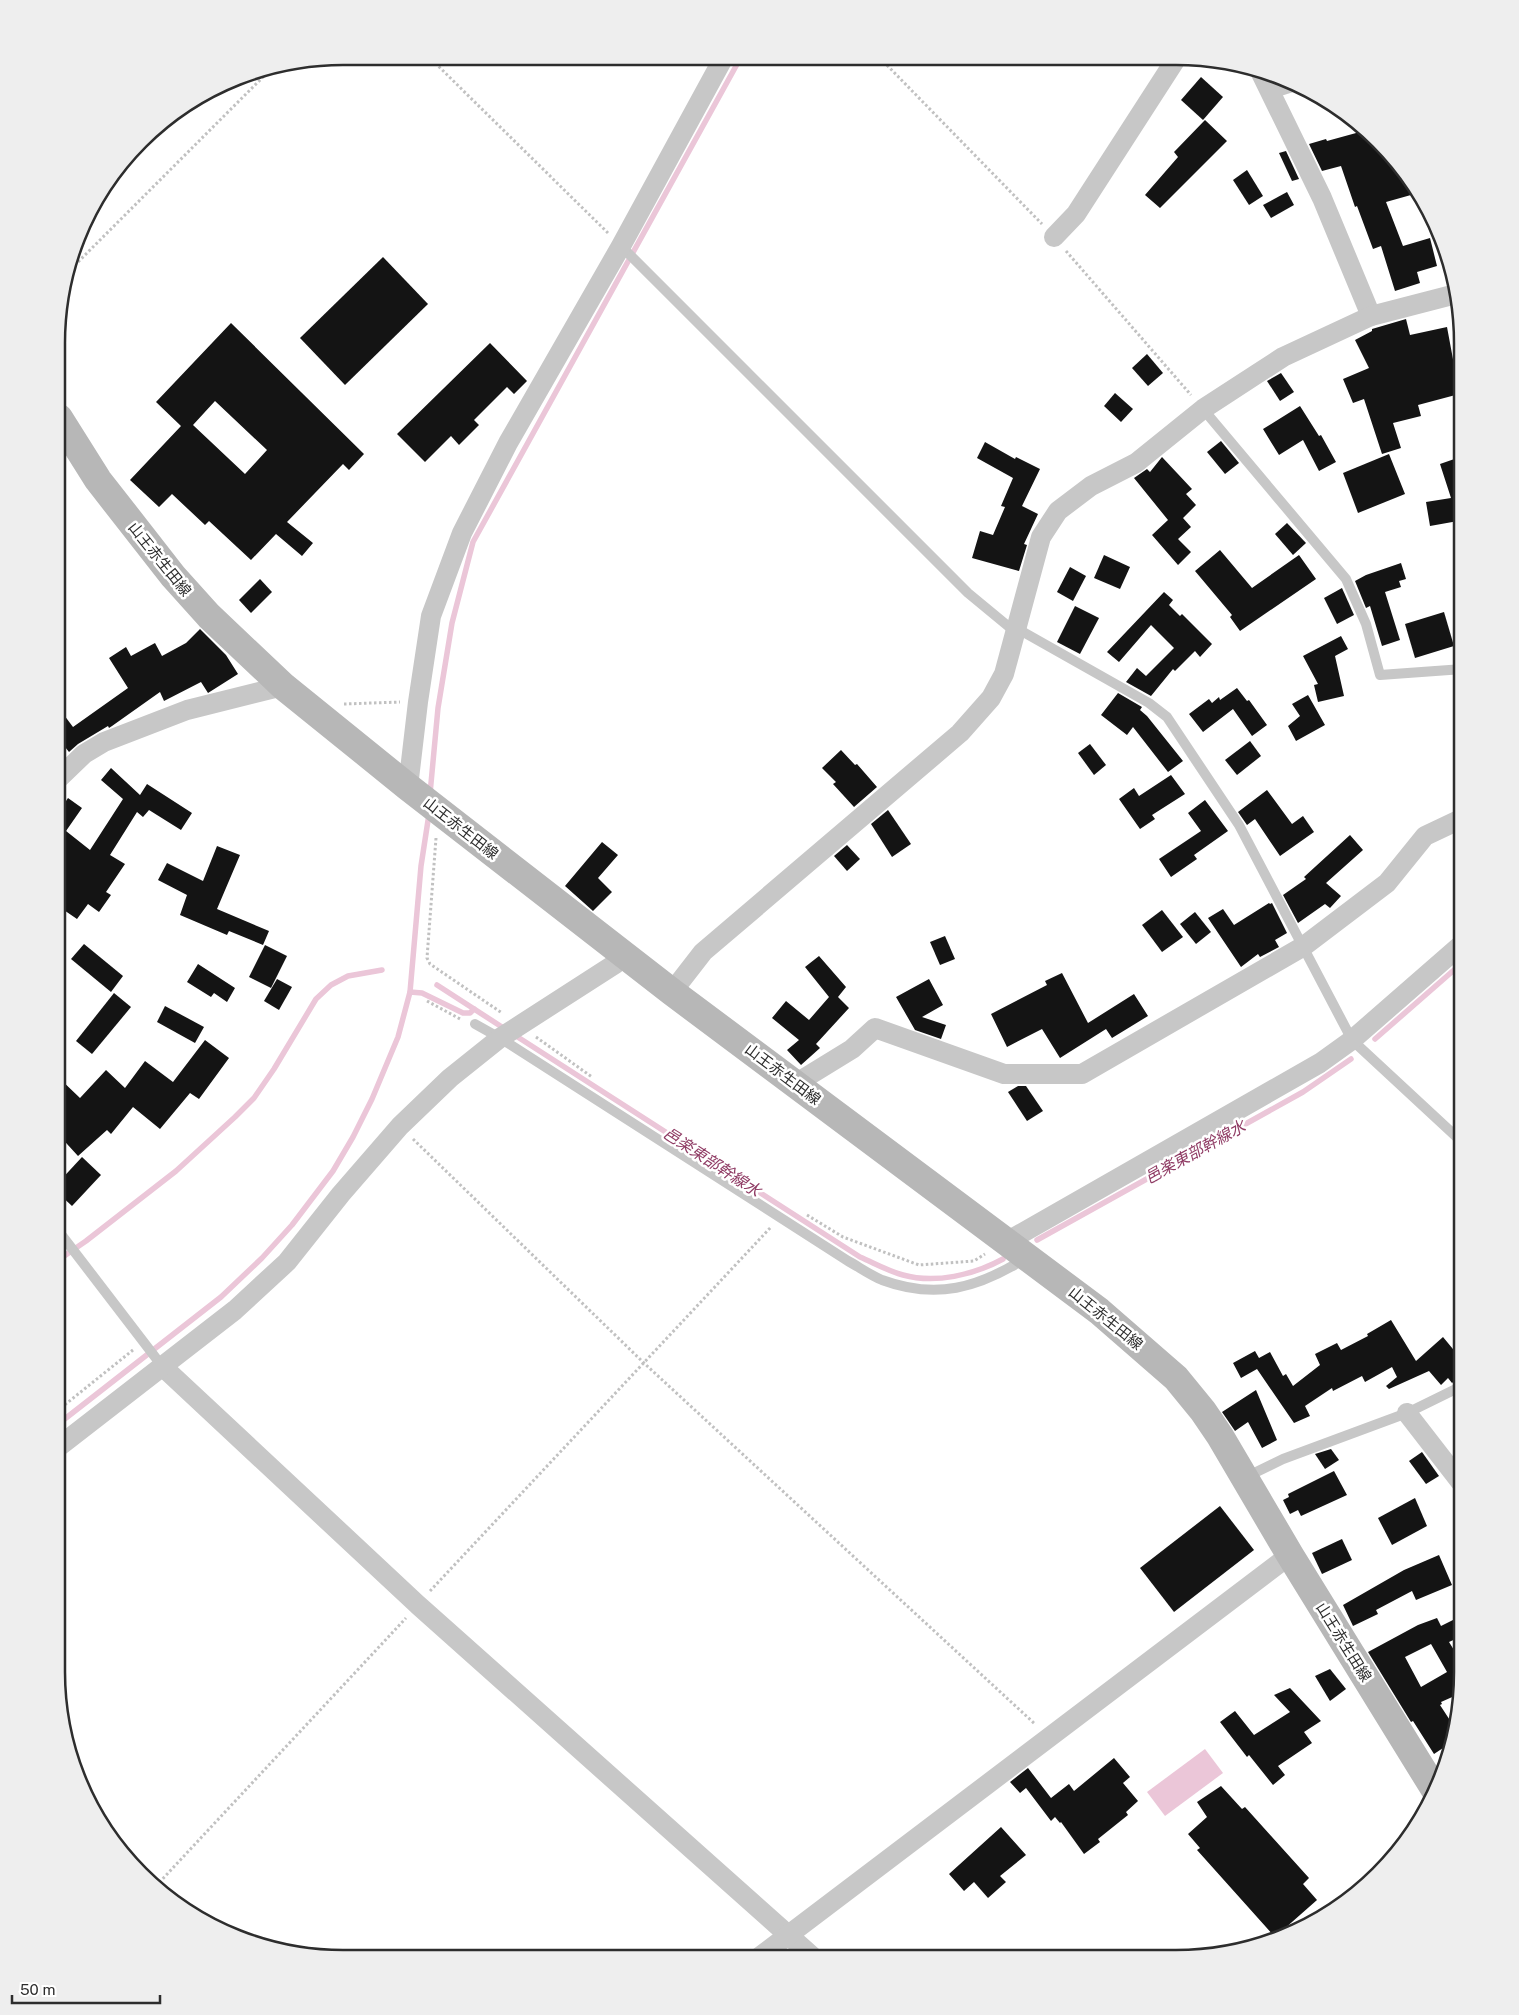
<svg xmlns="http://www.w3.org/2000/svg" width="1519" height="2015" font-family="'Public Sans','Noto Sans JP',sans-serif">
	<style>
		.water { fill: #ebc6d8 }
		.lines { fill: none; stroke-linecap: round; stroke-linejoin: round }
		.stream { stroke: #ebc6d8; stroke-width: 5.5 }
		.building { fill: #141414; fill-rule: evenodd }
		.path { stroke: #c1c1c1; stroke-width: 3; stroke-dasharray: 2.5 2.5; stroke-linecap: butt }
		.service { stroke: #c7c7c7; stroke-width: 10 }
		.minor { stroke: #c7c7c7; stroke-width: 20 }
		.secondary { stroke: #b7b7b7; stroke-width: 28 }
		.labels { text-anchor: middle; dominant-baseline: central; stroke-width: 5; stroke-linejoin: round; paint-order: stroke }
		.street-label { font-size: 15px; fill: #2d2d2d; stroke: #fff }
		.water-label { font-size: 16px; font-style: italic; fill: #8f3b64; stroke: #fff }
		.rim { fill: none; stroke: #2d2d2d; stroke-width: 2.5 }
	</style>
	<rect width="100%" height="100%" fill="#fff"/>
	<polygon class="water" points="1205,1749 1223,1773 1165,1816 1147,1792"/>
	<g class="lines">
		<g class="stream">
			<polyline points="430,794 438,708 452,623 473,542 741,57"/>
			<polyline points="437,985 505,1029"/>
			<polyline points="410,992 422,993 463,1013 470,1013 474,1009"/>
			<path d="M513,1034L860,1257C874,1263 888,1271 903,1275C935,1284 974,1275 1003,1259"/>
			<polyline points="1375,1039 1462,963"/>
			<polyline points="1037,1240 1303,1092 1351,1059"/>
			<polyline points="57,1261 86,1241 176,1171 235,1117 254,1098 274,1069 316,999 331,985 348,976 382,970"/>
			<polyline points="57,1425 221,1297 262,1258 292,1225 333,1171 353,1137 372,1099 398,1037 410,992 421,866 429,814"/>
		</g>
	</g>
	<g class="building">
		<polygon points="1201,77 1223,97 1203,120 1181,100"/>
		<polygon points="1205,120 1227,141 1160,208 1145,195 1178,157 1174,152"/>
		<polygon points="1367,130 1388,151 1395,170 1401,168 1418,193 1386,202 1403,246 1430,238 1437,266 1417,272 1420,283 1395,291 1381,246 1373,249 1357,206 1355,207 1341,166 1322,171 1309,144 1326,139 1327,141"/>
		<polygon points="1286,151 1299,179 1292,181 1279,153"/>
		<polygon points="1247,170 1263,196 1249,205 1233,180"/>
		<polygon points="1287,192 1294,205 1271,218 1263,205"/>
		<polygon points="383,257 428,304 345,385 300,338"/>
		<polygon points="1406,319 1410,335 1447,327 1455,370 1463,369 1463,393 1418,405 1421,416 1393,423 1401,448 1382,454 1364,399 1353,403 1343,379 1369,368 1355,340 1372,331 1372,329"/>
		<path d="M231,323L364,454L349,470L343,464L287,522L313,543L302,556L276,534L251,560L209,521L205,525L172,494L159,507L130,480L181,426L156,402ZM215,401L267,450L245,474L193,425Z"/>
		<polygon points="490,343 527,381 514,394 507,387 474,420 479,425 459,445 451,436 425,462 397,434"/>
		<polygon points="1147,354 1163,373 1148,386 1132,368"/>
		<polygon points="1281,373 1294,392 1280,401 1267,381"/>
		<polygon points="1115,393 1133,409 1121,422 1104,406"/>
		<polygon points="1300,406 1319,436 1321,435 1336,462 1319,471 1303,440 1279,455 1263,429"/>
		<polygon points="1221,441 1239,463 1225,474 1207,452"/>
		<polygon points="985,442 1015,459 1016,457 1040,469 1022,506 1038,514 1024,544 1027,545 1019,571 972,558 980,531 993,535 1005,507 1001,506 1013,478 977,458"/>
		<polygon points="1389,454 1405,494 1358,513 1343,473"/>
		<polygon points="1463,456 1463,524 1459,524 1458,521 1430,526 1426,502 1451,498 1440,464"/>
		<polygon points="1162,457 1192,489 1186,494 1196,505 1183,518 1191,527 1178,539 1191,552 1178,565 1152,535 1168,520 1134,478 1147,469 1150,472"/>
		<polygon points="1287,523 1306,543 1293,555 1275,534"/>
		<polygon points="1220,550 1252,588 1299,555 1316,579 1240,631 1230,617 1232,615 1195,571"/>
		<polygon points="1104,555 1130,567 1120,589 1094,578"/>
		<polygon points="1401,563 1406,579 1399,581 1401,587 1385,592 1400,640 1382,646 1370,606 1366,608 1355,581 1366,575"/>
		<polygon points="1070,567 1086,576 1073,601 1057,592"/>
		<polygon points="260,579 272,592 251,613 239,600"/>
		<polygon points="1342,588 1354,615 1337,624 1324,598"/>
		<polygon points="1164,592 1173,600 1169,605 1180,616 1182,614 1212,644 1200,657 1195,651 1175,671 1173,669 1151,696 1126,682 1137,668 1146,676 1174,648 1151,625 1119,662 1107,652"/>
		<polygon points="1075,606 1099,618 1080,654 1057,642"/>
		<polygon points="1444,612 1454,646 1415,658 1405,624"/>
		<polygon points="200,629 226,655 238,674 208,693 201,682 164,701 160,692 112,726 109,728 108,726 78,744 69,752 58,738 58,707 73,727 128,688 109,658 126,647 131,656 155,643 162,656 186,643"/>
		<polygon points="1341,636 1348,649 1335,656 1344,696 1318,702 1314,685 1318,684 1303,656"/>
		<polygon points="1237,688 1247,701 1249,700 1267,725 1252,736 1233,709 1203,732 1189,714 1209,699 1212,703 1219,697 1220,700"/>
		<polygon points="1118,693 1142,707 1140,710 1147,716 1183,761 1168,772 1133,727 1127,735 1101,715"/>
		<polygon points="1308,695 1325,725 1296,741 1288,726 1300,716 1292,704"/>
		<polygon points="1250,741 1261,756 1237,775 1225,760"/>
		<polygon points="1090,744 1106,765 1094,775 1078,753"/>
		<polygon points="841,750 855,765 857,764 877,787 854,807 833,784 836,782 822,768"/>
		<polygon points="111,768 140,795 147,784 192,813 181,830 149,810 143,817 137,812 110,855 125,864 106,892 111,895 99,912 88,904 77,919 58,906 58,813 68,798 82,808 66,831 90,850 123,799 101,780"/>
		<polygon points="1171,775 1185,794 1152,815 1155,819 1140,829 1119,799 1134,788 1139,796"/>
		<polygon points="1267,790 1292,824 1303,816 1314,832 1280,856 1255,819 1247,825 1238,812"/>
		<polygon points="1205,800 1228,831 1194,855 1197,859 1171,877 1159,859 1201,831 1188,813"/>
		<polygon points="888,810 911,844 892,857 871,824"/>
		<polygon points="1350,835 1363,850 1326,883 1341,896 1330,908 1325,904 1298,923 1283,895 1306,879 1304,877"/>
		<polygon points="602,842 618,855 598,878 612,892 593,911 565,886"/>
		<polygon points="847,845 860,859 847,871 834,856"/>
		<polygon points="217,846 240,855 217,909 269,931 263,945 229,931 227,935 180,915 187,895 158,880 167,863 203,881"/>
		<polygon points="1269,903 1270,904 1272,903 1287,933 1275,940 1279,947 1260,957 1258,954 1241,967 1208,918 1223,909 1234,925"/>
		<polygon points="1162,910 1183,937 1162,952 1142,925"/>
		<polygon points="1195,912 1211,932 1196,944 1180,924"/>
		<polygon points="945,936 955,959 940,965 930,942"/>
		<polygon points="84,944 123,976 111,992 71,959"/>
		<polygon points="265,945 287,956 271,988 249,977"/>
		<polygon points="819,956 846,987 838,997 849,1008 816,1044 820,1048 801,1065 787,1050 799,1040 772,1018 786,1001 809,1020 829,997 805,967"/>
		<polygon points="198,964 235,988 227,1002 214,993 211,997 187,982"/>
		<polygon points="1062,973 1088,1023 1134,994 1148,1016 1112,1038 1106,1029 1060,1058 1042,1029 1007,1047 991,1014 1047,985 1045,981"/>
		<polygon points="277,979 292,987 279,1010 264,1001"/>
		<polygon points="929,979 943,1005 922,1017 946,1025 941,1039 915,1030 896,997"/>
		<polygon points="114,993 131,1007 92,1054 76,1041"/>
		<polygon points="165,1006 204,1027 195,1043 157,1022"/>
		<polygon points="205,1040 229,1058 199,1099 190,1093 160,1129 133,1107 111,1134 107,1130 78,1156 57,1133 57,1076 80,1098 106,1070 125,1088 145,1061 173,1082"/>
		<polygon points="1018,1086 1026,1086 1043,1111 1027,1121 1008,1092"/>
		<polygon points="82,1157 101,1175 72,1206 57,1192 57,1184"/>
		<polygon points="1391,1320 1416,1361 1443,1337 1462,1360 1462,1375 1452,1383 1448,1378 1441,1385 1429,1371 1389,1389 1386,1386 1397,1377 1392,1367 1365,1382 1362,1376 1333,1391 1332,1388 1305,1406 1310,1416 1294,1423 1257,1369 1241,1378 1233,1363 1255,1351 1259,1358 1270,1352 1283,1376 1286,1374 1293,1386 1320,1365 1315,1354 1337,1343 1341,1350 1368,1336 1367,1334"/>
		<polygon points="1256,1390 1277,1440 1262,1448 1248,1422 1235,1431 1222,1412"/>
		<polygon points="1331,1449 1339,1460 1325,1469 1315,1454"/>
		<polygon points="1422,1452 1439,1476 1426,1484 1409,1461"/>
		<polygon points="1334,1471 1347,1495 1301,1516 1298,1510 1290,1514 1283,1500 1289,1497 1288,1494"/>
		<polygon points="1415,1498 1427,1526 1392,1545 1378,1518"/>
		<polygon points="1220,1506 1254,1550 1174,1612 1140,1568"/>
		<polygon points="1342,1539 1352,1560 1322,1574 1312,1553"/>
		<polygon points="1439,1555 1452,1585 1416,1600 1412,1591 1376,1610 1378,1614 1353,1626 1343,1605 1404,1570"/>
		<path d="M1437,1618L1441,1626L1457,1618L1462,1627V1636L1449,1642L1462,1663V1691L1461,1697L1459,1694L1441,1702L1442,1704L1440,1705L1455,1728L1452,1742L1434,1754L1413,1721L1411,1722L1368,1652L1418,1625ZM1431,1644L1447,1672L1421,1687L1405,1657Z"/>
		<polygon points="1330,1669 1346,1689 1330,1701 1315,1676"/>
		<polygon points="1290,1688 1321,1721 1304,1732 1312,1743 1278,1766 1285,1775 1273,1785 1249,1755 1247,1757 1220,1722 1235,1711 1254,1735 1290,1712 1274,1695"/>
		<polygon points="1114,1758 1130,1777 1123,1783 1138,1801 1126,1812 1128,1815 1098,1839 1100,1842 1084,1854 1061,1822 1060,1823 1055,1817 1051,1821 1026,1788 1020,1793 1010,1782 1028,1768 1051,1798 1069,1784 1074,1791"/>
		<polygon points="1221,1786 1242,1809 1245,1807 1309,1878 1303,1884 1317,1900 1275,1937 1197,1850 1200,1848 1188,1834 1207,1817 1197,1802"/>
		<polygon points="1001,1827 1026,1855 1000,1876 1006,1882 988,1898 974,1882 964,1891 949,1874"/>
	</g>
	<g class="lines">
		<g class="path">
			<polyline points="428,56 608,233"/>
			<polyline points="880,58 1042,224"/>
			<polyline points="1066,251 1191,395"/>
			<polyline points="71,269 272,68"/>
			<polyline points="344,704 400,702"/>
			<polyline points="436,838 427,958 430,964 502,1013"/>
			<polyline points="427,1001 462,1020"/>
			<polyline points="536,1037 592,1077"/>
			<polyline points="413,1139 645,1364 1035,1724"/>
			<polyline points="807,1215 843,1237 919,1265 974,1261 985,1254"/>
			<polyline points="57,1411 133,1350"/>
			<polyline points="430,1591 771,1227"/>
			<polyline points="156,1886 406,1618"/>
		</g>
		<g class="service">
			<polyline points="621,246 968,593 1014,631 1025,633 1149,703 1167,717 1239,825 1352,1040 1462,1142"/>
			<polyline points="1203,409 1346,579 1366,624 1380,675 1463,669"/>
			<path d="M475,1024L500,1038L848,1261C859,1267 870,1275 882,1280C936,1300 978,1288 1026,1258"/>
			<polyline points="57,1229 162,1366"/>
			<polyline points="1246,1477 1283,1459 1407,1413 1462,1386"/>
		</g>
		<g class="minor">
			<polyline points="1260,71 1322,198 1371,316"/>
			<polyline points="1270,89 1292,82"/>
			<polyline points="1054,237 1076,214 1176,59"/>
			<polyline points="58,779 84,754 104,742 187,710 283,686"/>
			<polyline points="408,787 418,702 431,616 462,533 508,443 621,246 724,57"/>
			<polyline points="672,992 703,952 960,733 991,698 1004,674 1041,537 1058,511 1091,486 1136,463 1203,409 1283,357 1371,316 1456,294"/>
			<polyline points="795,1084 852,1049 875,1028 1004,1074 1082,1074 1304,946 1387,883 1425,836 1463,818"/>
			<polyline points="1008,1241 1320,1063 1352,1040 1462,944"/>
			<polyline points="162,1366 418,1605 814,1958"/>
			<polyline points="1407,1413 1462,1484"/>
			<polyline points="57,1448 235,1310 287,1262 341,1194 400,1126 450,1078 500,1038 615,964 623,955"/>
			<polyline points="758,1958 1290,1555"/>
		</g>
		<polyline class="secondary" points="59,418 98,480 173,576 209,616 283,686 408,787 672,992 1099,1311 1176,1378 1203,1411 1220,1436 1290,1555 1435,1790"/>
	</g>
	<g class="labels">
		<g class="street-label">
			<text transform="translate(160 559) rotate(51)">山王赤生田線</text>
			<text transform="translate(461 828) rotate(38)">山王赤生田線</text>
			<text transform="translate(783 1074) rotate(37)">山王赤生田線</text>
			<text transform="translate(1106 1318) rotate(39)">山王赤生田線</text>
			<text transform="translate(1344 1642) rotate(58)">山王赤生田線</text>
		</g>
		<g class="water-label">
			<text transform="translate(1195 1152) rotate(-29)">邑楽東部幹線水</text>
			<text transform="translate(712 1162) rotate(33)">邑楽東部幹線水</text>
		</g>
	</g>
	<path d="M0 0H1519V2015H0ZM343 65H1176A278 278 0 0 1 1454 343V1672A278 278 0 0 1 1176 1950H343A278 278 0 0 1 65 1672V343A278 278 0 0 1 343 65Z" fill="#eee" fill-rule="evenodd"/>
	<path class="rim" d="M343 65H1176A278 278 0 0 1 1454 343V1672A278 278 0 0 1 1176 1950H343A278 278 0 0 1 65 1672V343A278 278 0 0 1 343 65Z"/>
	<path d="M12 1995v8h148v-8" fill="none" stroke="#2d2d2d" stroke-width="2.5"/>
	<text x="20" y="1995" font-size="15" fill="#2d2d2d" stroke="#ffffff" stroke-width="4" paint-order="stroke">50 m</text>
</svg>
